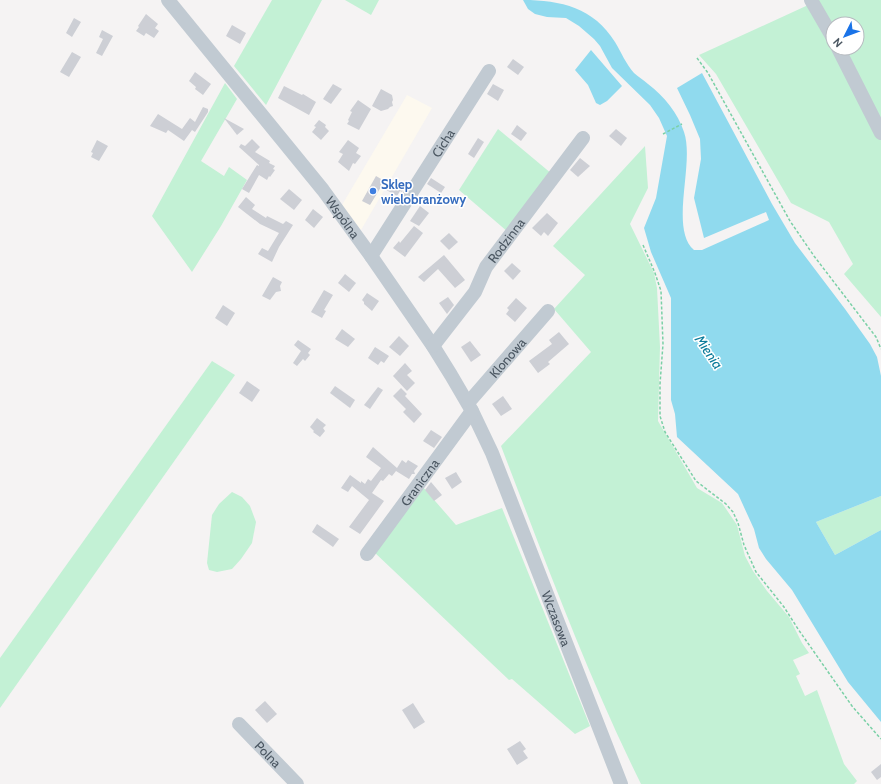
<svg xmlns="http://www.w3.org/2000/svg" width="881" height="784" font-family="Cabin,sans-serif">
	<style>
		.commercial { fill: #fdf9ef }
		.green { fill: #c3f1d5; fill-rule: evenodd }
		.water { fill: #90daee }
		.building { fill: #cdcfd5 }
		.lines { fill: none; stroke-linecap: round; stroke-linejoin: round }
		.path { stroke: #7ad0a6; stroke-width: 1.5; stroke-dasharray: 3 2; stroke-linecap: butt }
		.minor { stroke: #c1cad2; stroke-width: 14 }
		.shop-dot { fill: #3f7fe0; stroke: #fff; stroke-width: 1.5 }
		.labels { text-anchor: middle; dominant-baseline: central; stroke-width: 3; stroke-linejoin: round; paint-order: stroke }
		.street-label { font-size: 13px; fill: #4a5661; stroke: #fff }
		.shop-label { font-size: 13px; font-weight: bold; fill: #366cbe; stroke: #fff; text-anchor: start }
		.water-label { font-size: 14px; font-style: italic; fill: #0c7c9b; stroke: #fff }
	</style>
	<rect width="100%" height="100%" fill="#f5f3f3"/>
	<polygon class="commercial" points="407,95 432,108 361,230 342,205"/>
	<g class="green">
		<polygon points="272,0 322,0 266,105 234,66"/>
		<polygon points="345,0 379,0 371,15"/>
		<path d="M819,0H881V317L844,274L853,264L829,222L791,203L716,74L699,55ZM833,24H857V48H833Z"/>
		<polygon points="225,83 237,99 201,161 224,176 229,167 247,180 221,226 192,272 152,216"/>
		<polygon points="498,129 552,174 508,232 459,190"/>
		<path d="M645,146L648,188L630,224L654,273L657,288L660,347L658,421L697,488L722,503L737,525L745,556L753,571L767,591L789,617L802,643L809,653L793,660L800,674L796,676L805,696L817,690L844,764L857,781L854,784H641C587,675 545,560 501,446L591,352L554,309L585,275L553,246Z"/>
		<polygon points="212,361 235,375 0,708 0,658"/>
		<polygon points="422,486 456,525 502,508 590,726 575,734 512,679 509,680 373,551"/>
		<polygon points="232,492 242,497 250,506 256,522 252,543 241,559 232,569 217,572 209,570 207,563 212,515 219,504"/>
		<polygon points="881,496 881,530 835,555 816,522"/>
	</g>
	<g class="water">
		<path d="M523,0C561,0 594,8 615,42C621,52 626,64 634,73C638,77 644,80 648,84C664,96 678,113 684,132C695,164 669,228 694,250H702L769,220L766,212L704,238L694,198L701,159L700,139L690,115L677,88L702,73L772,204L795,243L845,309L870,344L877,357L881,376V496L816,522L835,555L881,530V722L848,682L792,590L766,559L759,548L754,529L738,494L677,437L675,414L671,400V298L651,252L644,228L656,198L667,136L659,118L650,105L612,68L600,46L594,39L579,26L566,18L547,17L535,14L528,9Z"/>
		<polygon points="591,50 622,86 607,101 600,105 596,103 588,85 575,70"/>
	</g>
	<g class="building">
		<polygon points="146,14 158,24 155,28 159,31 154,38 146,33 144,36 136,31 139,27 138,26"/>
		<polygon points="74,18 81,22 72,37 66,33"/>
		<polygon points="232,25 246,33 240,44 226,36"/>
		<polygon points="102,30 113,36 102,56 96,53 103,39 99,37"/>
		<polygon points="72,52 81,57 69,77 60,72"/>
		<polygon points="513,59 524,67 518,75 507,67"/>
		<polygon points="195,72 211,84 203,95 195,89 196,87 189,81"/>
		<polygon points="333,84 342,89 331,104 323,99"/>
		<polygon points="493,84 504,90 498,101 487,94"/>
		<polygon points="284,86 302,95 303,94 316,102 309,115 278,98"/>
		<polygon points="381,89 392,95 393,100 392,102 393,106 390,107 388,109 381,111 372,106"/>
		<polygon points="358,100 371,109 359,130 347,124 349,121 348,120 352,112 350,111"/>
		<polygon points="203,107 208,109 208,112 195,132 192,130 184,141 168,130 166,133 150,126 158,114 182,129 190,118 195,122"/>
		<polygon points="224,118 244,129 237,135"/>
		<polygon points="319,120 326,125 325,127 329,131 321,140 312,132 316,127 314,126"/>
		<polygon points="517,125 527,133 521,141 511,134"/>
		<polygon points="616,129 627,138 621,146 609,136"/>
		<polygon points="478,138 484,142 474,158 468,154"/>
		<polygon points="252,139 260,147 255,152 270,161 269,163 275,166 273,169 275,170 270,177 269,176 267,180 259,175 249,193 242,189 257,165 259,166 259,165 239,147 241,144 245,146"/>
		<polygon points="97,140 108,146 99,161 91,157 93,153 91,152"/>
		<polygon points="348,140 359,148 356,153 361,156 355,164 353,163 349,171 338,162 343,154 339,152"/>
		<polygon points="580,158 590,166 578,177 570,170"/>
		<polygon points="376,176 393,186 396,180 406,185 402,192 400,191 397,196 381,187 370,205 362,201"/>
		<polygon points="431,178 445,187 441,193 427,184"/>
		<polygon points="289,189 302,200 294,210 280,199"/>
		<polygon points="246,197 255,205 252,209 266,218 267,216 283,224 286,221 293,225 279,247 272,262 258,254 262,248 268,251 279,233 260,224 238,207"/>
		<polygon points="420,206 429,213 419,226 410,221"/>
		<polygon points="313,209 323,217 314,228 305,220"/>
		<polygon points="547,213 558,223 548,236 544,232 541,236 532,228"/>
		<polygon points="414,226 423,233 405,257 393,248 399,241 400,243"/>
		<polygon points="449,233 458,242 449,250 440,241"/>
		<polygon points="444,255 465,280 455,288 438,269 424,282 418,277"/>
		<polygon points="512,263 521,271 513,280 504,271"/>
		<polygon points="345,274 356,283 349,292 338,283"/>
		<polygon points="273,277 282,282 280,286 281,291 276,292 270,300 262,296"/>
		<polygon points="324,290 333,295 324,310 326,311 322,318 311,312"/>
		<polygon points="367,293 379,301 372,311 364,304 364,302 362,300"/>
		<polygon points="448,297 454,305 447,314 439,303"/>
		<polygon points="516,298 527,308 515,322 506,314 509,310 507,308"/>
		<polygon points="223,305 235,313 227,326 215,318"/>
		<polygon points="342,329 355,339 348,347 335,339"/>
		<polygon points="559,332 569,344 548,362 550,364 538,373 529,361 552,344 549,340"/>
		<polygon points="399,336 409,346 400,356 389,347"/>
		<polygon points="298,340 311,349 308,353 310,355 305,361 303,359 297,366 293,363 301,351 294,345"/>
		<polygon points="470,341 481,355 471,362 461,347"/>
		<polygon points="375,347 389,356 384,363 381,361 378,365 368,358"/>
		<polygon points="405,363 412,371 407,375 415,383 407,391 393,376"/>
		<polygon points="247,381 260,390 252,402 239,393"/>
		<polygon points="335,386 355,400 350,408 330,393"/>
		<polygon points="378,387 383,390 370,409 364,405"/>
		<polygon points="401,388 407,394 405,396 422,414 414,423 403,412 406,409 393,396"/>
		<polygon points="503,396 512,409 501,416 492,404"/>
		<polygon points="317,418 326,425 323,428 325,431 320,437 313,432 314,431 310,427"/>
		<polygon points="431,430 442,437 434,448 423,441"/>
		<polygon points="373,447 397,468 402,460 406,463 408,460 418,466 414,471 415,474 412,474 409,479 396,471 392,476 389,474 383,481 381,480 372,493 384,501 360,534 349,527 369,500 352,486 348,492 341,488 350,475 361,483 361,481 365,484 368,479 371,481 381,468 366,457"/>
		<polygon points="456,472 462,482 452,489 445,478"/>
		<polygon points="431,482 442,495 434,501 425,490"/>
		<polygon points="317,524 339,539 333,547 312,532"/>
		<polygon points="265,701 277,714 267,723 255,710"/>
		<polygon points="413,703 425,722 414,729 402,710"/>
		<polygon points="520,741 526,749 523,751 528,758 517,765 507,749"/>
		<polygon points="881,764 881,777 877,780 871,772"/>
	</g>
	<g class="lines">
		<g class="path">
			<polyline points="697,58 708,73 790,221 814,256 876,337 881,349"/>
			<polyline points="663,134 682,124"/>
			<polyline points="643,245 655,273 661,291 663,344 660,384 660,416 665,432 696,481 726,504 733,512 738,523 744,545 756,572 784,607 798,629 852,706 881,739"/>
		</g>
		<g class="minor">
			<path id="s1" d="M168,0L323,190L371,256L433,346L451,375L472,411L492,453L621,784"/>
			<polyline points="811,0 833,38"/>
			<polyline points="838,48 881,133"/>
			<path id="s2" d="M371,256L489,71"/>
			<path id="s3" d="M433,346L475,292L486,267L583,138"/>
			<path id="s4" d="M468,403L548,311"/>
			<path id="s5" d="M367,554L472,411"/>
			<path id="s6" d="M239,724L297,784"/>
		</g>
	</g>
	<circle class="shop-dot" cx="373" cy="191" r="4"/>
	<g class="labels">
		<g class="street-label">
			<text stroke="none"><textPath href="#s2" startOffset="134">Cicha</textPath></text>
			<text stroke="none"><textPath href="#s1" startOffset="279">Wspólna</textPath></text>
			<text stroke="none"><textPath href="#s3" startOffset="129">Rodzinna</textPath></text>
			<text stroke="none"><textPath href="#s4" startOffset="60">Klonowa</textPath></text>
			<text stroke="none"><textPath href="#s5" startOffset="89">Graniczna</textPath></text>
			<text stroke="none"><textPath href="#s1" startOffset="736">Wczasowa</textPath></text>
			<text stroke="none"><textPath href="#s6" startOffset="42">Polna</textPath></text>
		</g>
		<g class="shop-label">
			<text x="381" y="184">Sklep<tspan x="381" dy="15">wielobranżowy</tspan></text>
		</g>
		<g class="water-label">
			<text transform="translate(709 352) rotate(56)">Mienia</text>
		</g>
	</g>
	<g transform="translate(845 36) rotate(228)"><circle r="19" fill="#ffffff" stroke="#b7bbc0"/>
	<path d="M0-3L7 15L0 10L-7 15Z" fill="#1a73e8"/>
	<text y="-6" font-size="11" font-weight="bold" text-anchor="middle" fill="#4a5661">N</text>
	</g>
</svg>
